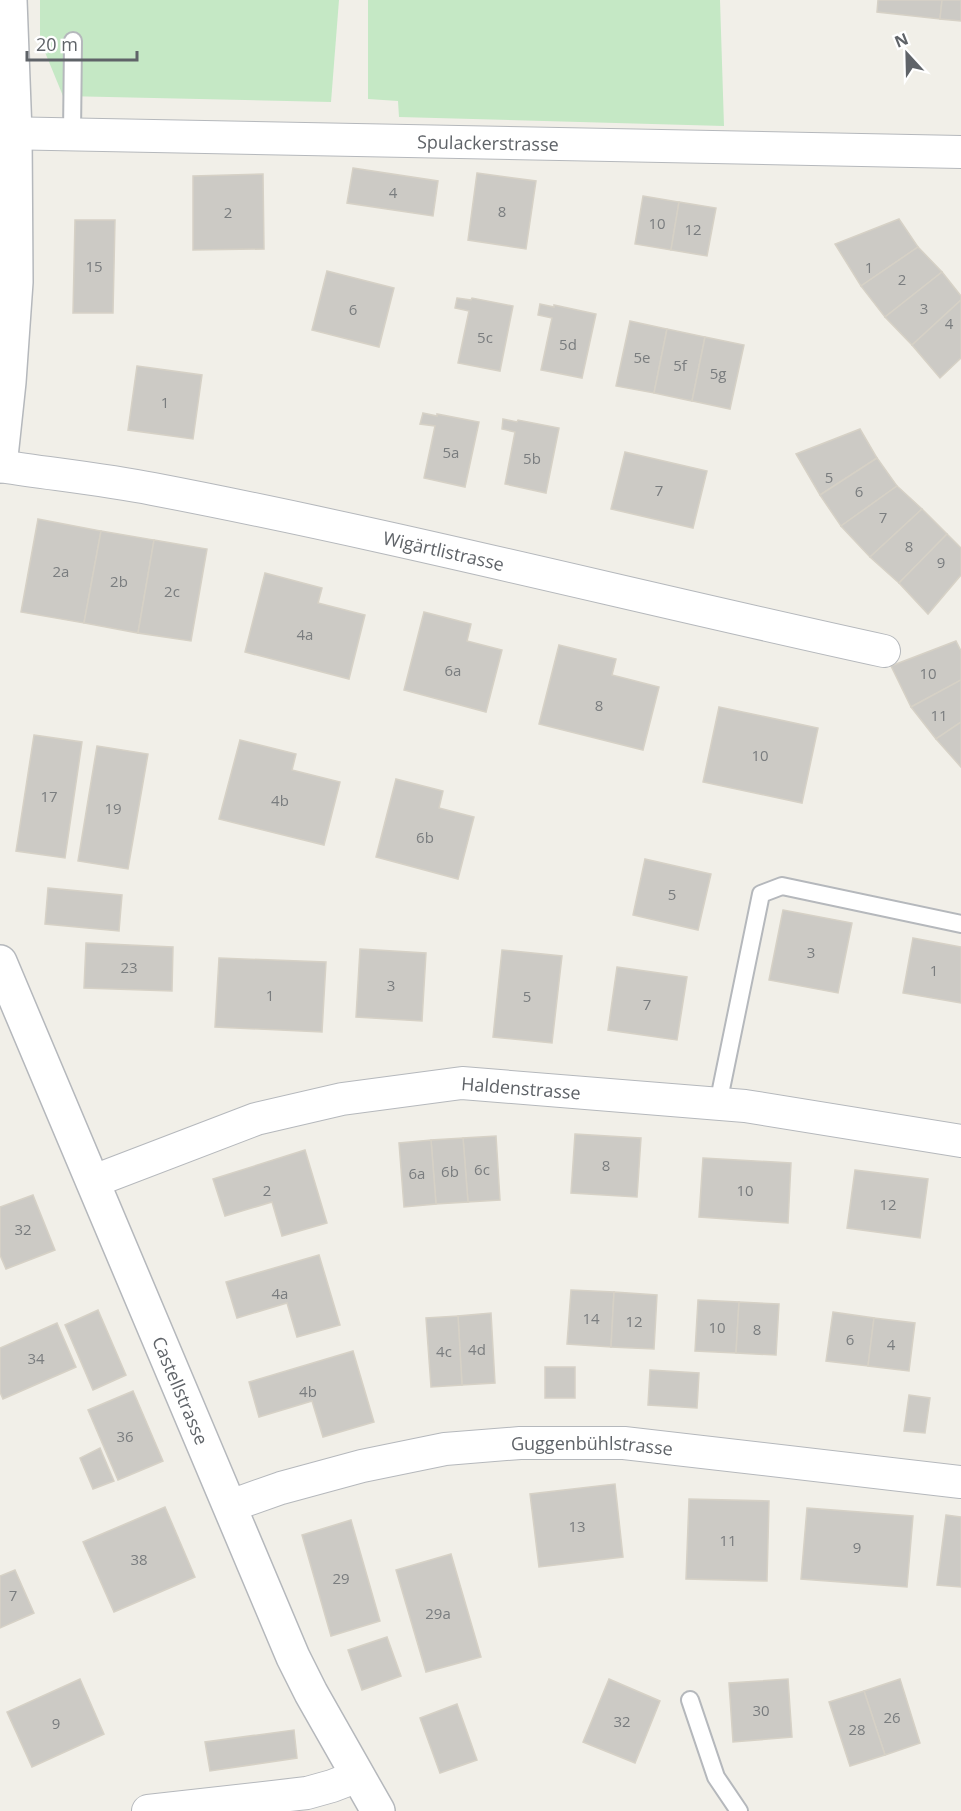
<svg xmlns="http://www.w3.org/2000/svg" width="961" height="1811" font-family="'Open Sans',sans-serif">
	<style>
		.green { fill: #c5e8c5 }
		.building { fill: #cccac5; stroke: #d6d1c6; stroke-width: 1.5 }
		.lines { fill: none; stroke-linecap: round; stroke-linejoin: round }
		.service-casing { stroke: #b5b8bc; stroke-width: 20 }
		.minor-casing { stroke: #b5b8bc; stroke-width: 34 }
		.tertiary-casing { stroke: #b5b8bc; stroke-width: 36 }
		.service { stroke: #fff; stroke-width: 16 }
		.minor { stroke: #fff; stroke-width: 32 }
		.tertiary { stroke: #fff; stroke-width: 33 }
		.labels { text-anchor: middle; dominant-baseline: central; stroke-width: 6; stroke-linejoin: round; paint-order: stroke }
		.number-label { font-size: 15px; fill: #7a7d7f }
		.street-label { font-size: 18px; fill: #5f6368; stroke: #fff }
	</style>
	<rect width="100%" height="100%" fill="#f1efe8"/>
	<g class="green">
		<polygon points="40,0 339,0 331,102 63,96 40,40"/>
		<polygon points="368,0 720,0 724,126 399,117 398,101 368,99"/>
	</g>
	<g class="building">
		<polygon points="878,0 942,0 940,19 877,12"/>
		<polygon points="942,0 961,0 961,21 940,19"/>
		<polygon points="353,168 438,181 433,216 347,203"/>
		<polygon points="477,173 536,181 526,249 468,240"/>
		<polygon points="263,174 264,249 193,250 193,176"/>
		<polygon points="643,196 679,202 671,250 635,244"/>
		<polygon points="679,202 716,208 707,256 671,250"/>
		<polygon points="899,219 918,247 861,286 835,244"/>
		<polygon points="75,220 115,220 113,313 73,313"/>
		<polygon points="918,247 942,272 885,317 861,286"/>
		<polygon points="327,271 394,288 379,347 312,330"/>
		<polygon points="942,272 961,296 961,300 912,345 885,317"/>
		<polygon points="457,298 471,300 472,298 513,306 500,371 458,363 469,311 455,308"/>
		<polygon points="961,300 961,358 940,378 912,345"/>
		<polygon points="540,304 554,307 554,305 596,314 582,378 541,370 552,318 538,315"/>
		<polygon points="630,321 667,329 654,393 616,386"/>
		<polygon points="667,329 705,337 692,401 654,393"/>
		<polygon points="705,337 744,345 730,409 692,401"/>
		<polygon points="137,366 202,375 193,439 128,430"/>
		<polygon points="423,413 437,416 437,414 479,422 465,487 424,478 435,426 420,424"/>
		<polygon points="503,419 517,422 518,420 559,428 546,493 505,484 515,432 502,429"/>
		<polygon points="860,429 877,458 820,495 796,454"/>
		<polygon points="625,452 707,471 693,528 611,509"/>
		<polygon points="877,458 897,486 841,526 820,495"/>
		<polygon points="897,486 922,509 870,557 841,526"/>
		<polygon points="922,509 947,534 899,583 870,557"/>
		<polygon points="38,519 101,531 84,623 21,612"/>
		<polygon points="101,531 154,540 138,633 84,623"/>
		<polygon points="947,534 961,548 961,575 928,614 899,583"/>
		<polygon points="154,540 207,549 191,641 138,633"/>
		<polygon points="265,573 322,588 318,603 365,615 349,679 245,652"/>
		<polygon points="424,612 471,624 467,641 502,650 486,712 404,690"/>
		<polygon points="956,641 961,651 961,680 911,707 891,666"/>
		<polygon points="559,645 616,659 612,675 659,687 643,750 539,724"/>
		<polygon points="961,680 961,722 936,739 911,707"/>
		<polygon points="719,707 818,728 802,803 703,782"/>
		<polygon points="961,722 961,767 936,739"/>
		<polygon points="34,735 82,742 65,858 16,851"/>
		<polygon points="240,740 296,754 292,770 340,782 324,845 219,819"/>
		<polygon points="97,746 148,754 128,869 78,861"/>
		<polygon points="396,779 443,791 439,808 474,817 458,879 376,857"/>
		<polygon points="645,859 711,874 698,930 633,915"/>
		<polygon points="48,888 122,895 119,931 45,924"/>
		<polygon points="783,910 852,923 838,993 769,980"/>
		<polygon points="913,938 961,947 961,1003 903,993"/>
		<polygon points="86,943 173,947 172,991 84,988"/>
		<polygon points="360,949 426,953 422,1021 356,1017"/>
		<polygon points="502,950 562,956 552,1043 493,1037"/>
		<polygon points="219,958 326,962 322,1032 215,1027"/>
		<polygon points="617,967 687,977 677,1040 608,1030"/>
		<polygon points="575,1134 641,1138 637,1197 571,1193"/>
		<polygon points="496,1136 500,1200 468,1202 463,1138"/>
		<polygon points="463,1138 468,1202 436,1204 431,1140"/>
		<polygon points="431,1140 436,1204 404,1207 399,1143"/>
		<polygon points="305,1150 327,1223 282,1236 272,1202 225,1216 213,1179"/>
		<polygon points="703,1158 791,1163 788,1223 699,1217"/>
		<polygon points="855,1170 928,1179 920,1238 847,1228"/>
		<polygon points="33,1195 55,1250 6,1269 0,1255 0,1207"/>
		<polygon points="319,1255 340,1325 297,1337 287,1303 237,1318 226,1282"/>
		<polygon points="571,1290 614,1292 611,1347 567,1344"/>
		<polygon points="614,1292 657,1295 654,1349 611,1347"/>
		<polygon points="698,1300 739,1302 736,1353 695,1351"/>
		<polygon points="739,1302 779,1304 776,1355 736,1353"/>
		<polygon points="98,1310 126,1375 93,1390 65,1325"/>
		<polygon points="833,1312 874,1318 868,1366 826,1361"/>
		<polygon points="491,1313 495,1383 462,1385 458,1316"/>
		<polygon points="458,1316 462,1385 431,1387 426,1318"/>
		<polygon points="874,1318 915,1323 909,1371 868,1366"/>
		<polygon points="57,1323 76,1367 3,1399 0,1392 0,1348"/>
		<polygon points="353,1351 374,1422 323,1437 312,1401 259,1417 249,1382"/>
		<rect x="545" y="1367" width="30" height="31"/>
		<polygon points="650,1370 699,1373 697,1408 648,1405"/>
		<polygon points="133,1391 163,1461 118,1480 88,1410"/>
		<polygon points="909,1395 930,1398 925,1433 904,1431"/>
		<polygon points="100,1448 114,1481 93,1489 80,1458"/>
		<polygon points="615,1484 623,1557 539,1567 530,1494"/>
		<polygon points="689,1499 769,1501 767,1581 686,1579"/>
		<polygon points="165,1507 195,1577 114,1612 83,1542"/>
		<polygon points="807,1508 913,1516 907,1587 801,1579"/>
		<polygon points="946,1515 961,1517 961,1587 937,1585"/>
		<polygon points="351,1520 380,1621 331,1636 302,1535"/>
		<polygon points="451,1554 481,1657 426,1672 396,1570"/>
		<polygon points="15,1570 34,1613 0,1628 0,1576"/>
		<polygon points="387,1637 401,1676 362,1690 348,1650"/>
		<polygon points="80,1679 104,1734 32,1767 7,1712"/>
		<polygon points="609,1679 660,1701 635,1763 583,1742"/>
		<polygon points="788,1679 792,1737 733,1742 729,1683"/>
		<polygon points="900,1679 920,1743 885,1755 864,1691"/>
		<polygon points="864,1691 885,1755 850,1766 829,1702"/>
		<polygon points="457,1704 477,1760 440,1773 420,1718"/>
		<polygon points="294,1730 297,1758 210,1771 205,1742"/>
	</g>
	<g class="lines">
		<g class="service-casing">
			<g id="service">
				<polyline points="72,134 73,41"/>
				<polyline points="718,1104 761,894 782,886 961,924"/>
				<polyline points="690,1700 716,1777 739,1811"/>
			</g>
		</g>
		<g class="minor-casing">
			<g id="minor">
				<path id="s1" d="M0,133L961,152"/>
				<path id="s2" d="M0,466C51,474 102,479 153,489C398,536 640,598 884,651"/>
				<path id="s3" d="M94,1181L256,1119L342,1099L462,1083L745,1106L961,1141"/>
				<path id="s4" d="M230,1506L281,1488L362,1466L445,1449L520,1443H624L961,1482"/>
				<polyline points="148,1811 307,1793 332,1786 358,1776"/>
			</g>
		</g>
		<g class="tertiary-casing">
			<g id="tertiary">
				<polyline points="0,466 9,382 16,282 15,133 10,0"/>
				<path id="s5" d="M0,962L293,1657L311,1693L378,1811"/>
			</g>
		</g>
		<use href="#service" class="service"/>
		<use href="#minor" class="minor"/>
		<use href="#tertiary" class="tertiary"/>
	</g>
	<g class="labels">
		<g class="number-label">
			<text x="393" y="192">4</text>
			<text x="502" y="211">8</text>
			<text x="228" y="212">2</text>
			<text x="657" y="223">10</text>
			<text x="693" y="229">12</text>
			<text x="94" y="266">15</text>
			<text x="869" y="267">1</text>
			<text x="902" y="279">2</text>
			<text x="924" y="308">3</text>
			<text x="353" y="309">6</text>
			<text x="949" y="323">4</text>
			<text x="485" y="337">5c</text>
			<text x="568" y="344">5d</text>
			<text x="642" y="357">5e</text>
			<text x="680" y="365">5f</text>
			<text x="718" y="373">5g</text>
			<text x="165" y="402">1</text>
			<text x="451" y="452">5a</text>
			<text x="532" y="458">5b</text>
			<text x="829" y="477">5</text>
			<text x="659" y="490">7</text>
			<text x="859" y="491">6</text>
			<text x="883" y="517">7</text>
			<text x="909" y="546">8</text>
			<text x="941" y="562">9</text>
			<text x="61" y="571">2a</text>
			<text x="119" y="581">2b</text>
			<text x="172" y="591">2c</text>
			<text x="305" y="634">4a</text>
			<text x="453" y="670">6a</text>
			<text x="928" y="673">10</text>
			<text x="599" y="705">8</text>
			<text x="939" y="715">11</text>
			<text x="760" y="755">10</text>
			<text x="49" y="796">17</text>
			<text x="280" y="800">4b</text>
			<text x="113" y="808">19</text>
			<text x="425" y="837">6b</text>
			<text x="672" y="894">5</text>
			<text x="811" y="952">3</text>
			<text x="129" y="967">23</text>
			<text x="934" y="970">1</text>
			<text x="391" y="985">3</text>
			<text x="270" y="995">1</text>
			<text x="527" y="996">5</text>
			<text x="647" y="1004">7</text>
			<text x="606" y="1165">8</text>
			<text x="482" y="1169">6c</text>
			<text x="450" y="1171">6b</text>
			<text x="417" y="1173">6a</text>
			<text x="267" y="1190">2</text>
			<text x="745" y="1190">10</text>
			<text x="888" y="1204">12</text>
			<text x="23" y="1229">32</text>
			<text x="280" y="1293">4a</text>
			<text x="591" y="1318">14</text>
			<text x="634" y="1321">12</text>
			<text x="717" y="1327">10</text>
			<text x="757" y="1329">8</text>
			<text x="850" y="1339">6</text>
			<text x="891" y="1344">4</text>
			<text x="477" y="1349">4d</text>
			<text x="444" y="1351">4c</text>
			<text x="36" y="1358">34</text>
			<text x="308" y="1391">4b</text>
			<text x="125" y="1436">36</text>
			<text x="577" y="1526">13</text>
			<text x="728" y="1540">11</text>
			<text x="857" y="1547">9</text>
			<text x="139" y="1559">38</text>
			<text x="341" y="1578">29</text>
			<text x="13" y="1595">7</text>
			<text x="438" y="1613">29a</text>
			<text x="761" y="1710">30</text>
			<text x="892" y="1717">26</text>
			<text x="622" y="1721">32</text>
			<text x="56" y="1723">9</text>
			<text x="857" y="1729">28</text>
		</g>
		<g class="street-label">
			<text stroke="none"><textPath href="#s1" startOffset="488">Spulackerstrasse</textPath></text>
			<text stroke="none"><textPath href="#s2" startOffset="452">Wigärtlistrasse</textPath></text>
			<text stroke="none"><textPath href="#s3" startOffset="442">Haldenstrasse</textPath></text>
			<text stroke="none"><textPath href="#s5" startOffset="465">Castellstrasse</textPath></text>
			<text stroke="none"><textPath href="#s4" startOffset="370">Guggenbühlstrasse</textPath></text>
		</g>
	</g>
	<g transform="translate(907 54) rotate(338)" stroke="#ffffff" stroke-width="4.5" paint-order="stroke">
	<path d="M0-4.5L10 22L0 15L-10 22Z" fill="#5f6368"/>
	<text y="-9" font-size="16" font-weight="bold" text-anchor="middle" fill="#5f6368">N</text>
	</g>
	<path d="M27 51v9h110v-9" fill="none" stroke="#5f6368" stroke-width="3"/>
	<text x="36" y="51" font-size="18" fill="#5f6368" stroke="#ffffff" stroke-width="4.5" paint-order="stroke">20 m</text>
</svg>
